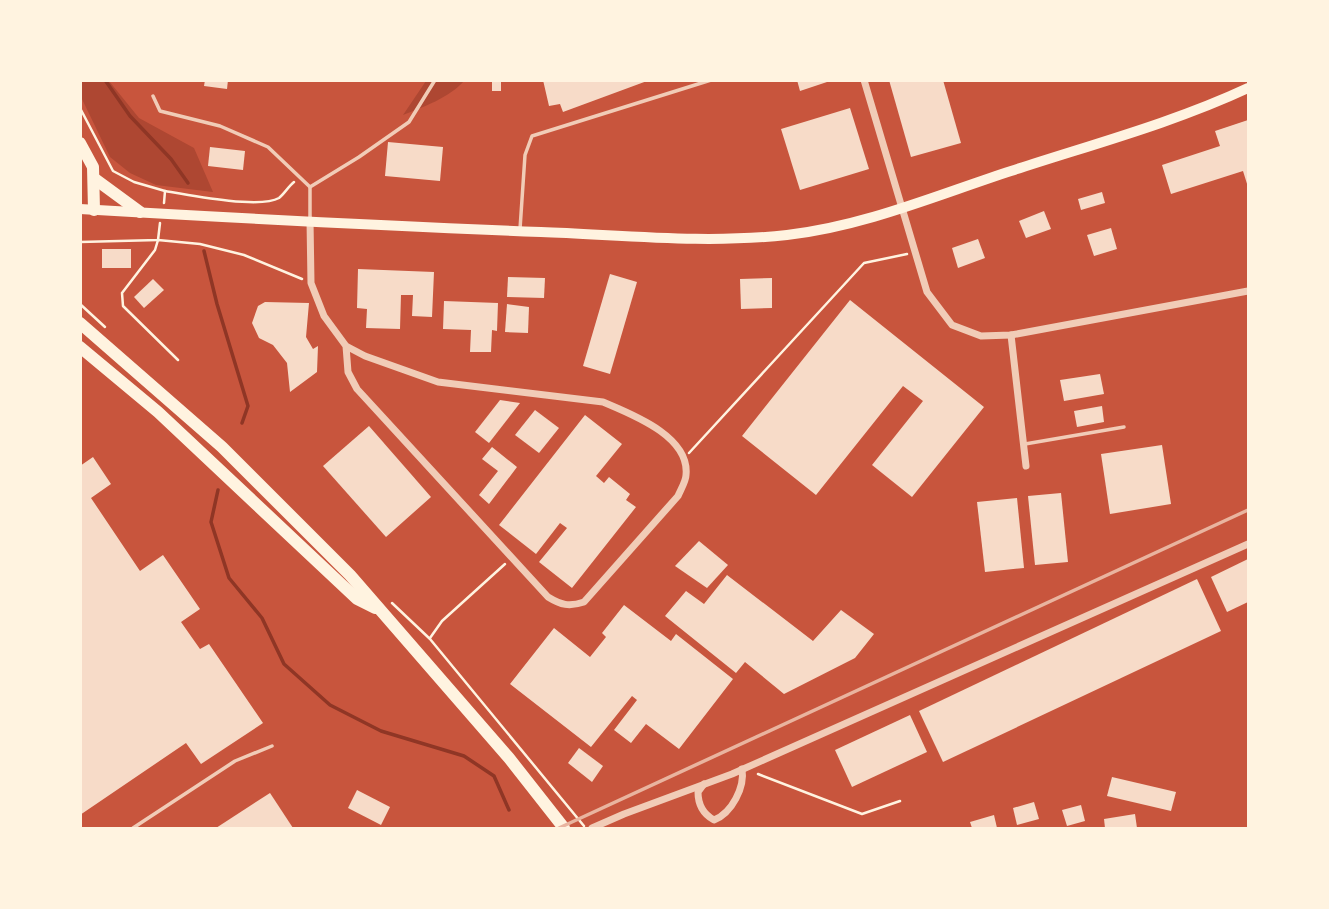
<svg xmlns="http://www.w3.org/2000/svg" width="1329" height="909" font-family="Montserrat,sans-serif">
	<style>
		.green { fill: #ae4732 }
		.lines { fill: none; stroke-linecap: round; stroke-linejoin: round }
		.stream { stroke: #8f3625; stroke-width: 3.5 }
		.building { fill: #f7dbc8 }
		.path { stroke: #fff3e0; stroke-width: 2.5 }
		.service { stroke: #f1ccb7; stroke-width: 3.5 }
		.minor { stroke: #f1ccb7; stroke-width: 7 }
		.secondary { stroke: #fff3e0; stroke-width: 10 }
		.trunk { stroke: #fff3e0; stroke-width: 12 }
		.rail { stroke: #e9b49f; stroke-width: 3.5 }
	</style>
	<rect width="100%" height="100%" fill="#c8553d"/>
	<g class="green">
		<polygon points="81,80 109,81 139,118 194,148 213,192 156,185 130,173 110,157 81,97"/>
		<path d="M426,81H464C449,98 423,107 403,115Z"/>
	</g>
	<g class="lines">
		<g class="stream">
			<polyline points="105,80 130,116 171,159 188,183"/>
			<polyline points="204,251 217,304 248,406 242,423"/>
			<polyline points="218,490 211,522 229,578 262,618 284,664 330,705 381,731 464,756 494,776 509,810"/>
		</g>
	</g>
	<g class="building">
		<polygon points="205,80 228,80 227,89 204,86"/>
		<rect x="492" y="80" width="9" height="11"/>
		<polygon points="543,80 647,80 647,81 563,112 560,104 549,106"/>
		<polygon points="797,80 830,80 830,81 800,91"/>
		<polygon points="889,80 943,80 961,143 911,157"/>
		<polygon points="850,108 869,169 800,190 781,129"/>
		<polygon points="1248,120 1248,187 1243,171 1171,194 1162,165 1220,146 1215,131"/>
		<polygon points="388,142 443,147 440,181 385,176"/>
		<polygon points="210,147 245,151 243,170 208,166"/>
		<polygon points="1102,192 1105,203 1081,210 1078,199"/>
		<polygon points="1044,211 1051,229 1026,238 1019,221"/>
		<polygon points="1111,228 1117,249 1094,256 1087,235"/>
		<polygon points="978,239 985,258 958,268 952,248"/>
		<rect x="102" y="249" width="29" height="19"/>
		<polygon points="358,269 434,272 432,317 412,316 413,295 401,295 400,329 366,328 367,309 357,308"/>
		<polygon points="610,274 637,282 610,374 583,366"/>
		<polygon points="508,277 545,278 544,298 507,297"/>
		<polygon points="772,278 772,308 741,309 740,279"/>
		<polygon points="153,279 164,290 144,308 134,297"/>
		<polygon points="850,300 984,407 912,497 872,465 923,401 903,386 816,495 742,436"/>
		<polygon points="444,301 498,303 497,331 492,330 491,352 470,352 471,330 443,329"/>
		<polygon points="265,302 309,303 306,337 313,349 318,346 317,372 290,392 287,363 273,345 259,338 252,323 258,306"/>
		<polygon points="507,304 529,307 528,333 505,332"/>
		<polygon points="1100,374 1104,394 1064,401 1060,380"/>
		<polygon points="500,400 520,403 489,443 475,432"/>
		<polygon points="1102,406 1104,422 1077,427 1074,411"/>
		<polygon points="535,410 559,428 539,453 515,435"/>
		<polygon points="585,415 622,444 596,476 604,483 609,477 630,494 626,500 636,507 572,588 539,562 567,528 560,523 536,554 499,525"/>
		<polygon points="369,426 431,497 386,537 323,466"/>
		<polygon points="1162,445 1171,504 1110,514 1101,454"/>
		<polygon points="492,447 517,467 489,504 479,495 498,471 482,459"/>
		<polygon points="93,457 111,484 91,498 140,571 163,555 200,609 181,622 200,649 209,644 263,723 201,764 186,743 80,815 80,466"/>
		<polygon points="1061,493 1068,562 1035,565 1028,496"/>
		<polygon points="1017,498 1024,568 985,572 977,502"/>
		<polygon points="699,541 728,565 707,588 675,566"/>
		<polygon points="1248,559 1248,602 1227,612 1211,577"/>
		<polygon points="727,575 813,641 841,610 874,634 855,658 784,694 745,662 736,673 665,616 686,591 704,604"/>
		<polygon points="1197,579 1221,631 943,762 919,711"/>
		<polygon points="624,605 671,641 676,634 733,679 679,749 646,724 631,743 614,730 637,700 632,696 591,747 510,684 554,628 590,657 606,637 602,633"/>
		<polygon points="910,715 927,752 852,787 835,750"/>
		<polygon points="579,748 603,766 592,782 568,763"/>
		<polygon points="1112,777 1176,792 1171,811 1107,796"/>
		<polygon points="357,790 390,807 381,825 348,808"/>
		<polygon points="270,793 293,828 216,828"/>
		<polygon points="1034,802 1039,819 1017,825 1013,808"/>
		<polygon points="1081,805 1085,821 1067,826 1062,810"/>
		<polygon points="1135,814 1137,828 1105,828 1104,819"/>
		<polygon points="994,815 997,828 972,828 970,822"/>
	</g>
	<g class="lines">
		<g class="path">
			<polyline points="80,108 113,171 134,182 165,191 164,203"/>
			<path d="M165,191C188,195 260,209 279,198C284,194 288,187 294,182"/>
			<polyline points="80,242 158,240 160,223"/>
			<polyline points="80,304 105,327"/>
			<polyline points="178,360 123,306 122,293 155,250 158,240 200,244 244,255 302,279"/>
			<polyline points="689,453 864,263 907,254"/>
			<polyline points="392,603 430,639 584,826"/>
			<polyline points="430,638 442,621 505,564"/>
			<polyline points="758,774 862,814 900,801"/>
		</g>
		<g class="service">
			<polyline points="153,96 160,111 220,126 268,147 310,187 310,220"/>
			<polyline points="310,187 359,157 409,122 435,80"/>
			<polyline points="520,229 525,155 532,136 711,80"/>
			<polyline points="1025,444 1124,427"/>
			<polyline points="133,828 235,761 272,746"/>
		</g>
		<g class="minor">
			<polyline points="864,80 927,292 952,325 981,336 1011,335 1248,291"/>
			<path d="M310,220L311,283L324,316L346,346L365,356L438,382L603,402C631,414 690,436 686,475C686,481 681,489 678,496L584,602C569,607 561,605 548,597L357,389L348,372L346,346"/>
			<polyline points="1011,335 1026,466"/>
			<path d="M704,784L698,792C698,805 703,814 714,820C732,813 745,787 742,769"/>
			<polyline points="592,828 624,814 732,774 1248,544"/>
		</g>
		<path class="secondary" d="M80,209C234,218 388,226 541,232C623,235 706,244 787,235C865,226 937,195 1011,171C1090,145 1173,123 1248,88"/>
		<g class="trunk">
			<polyline points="80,143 93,167 94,210"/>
			<polyline points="95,179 140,212"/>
			<polyline points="80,323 222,447 350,575 509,758 564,828"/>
			<polyline points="80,347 158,412 357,599 375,608"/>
		</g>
		<polyline class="rail" points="559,828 1248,510"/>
	</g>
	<rect width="1329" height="909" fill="none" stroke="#fff3e0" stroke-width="164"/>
</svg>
